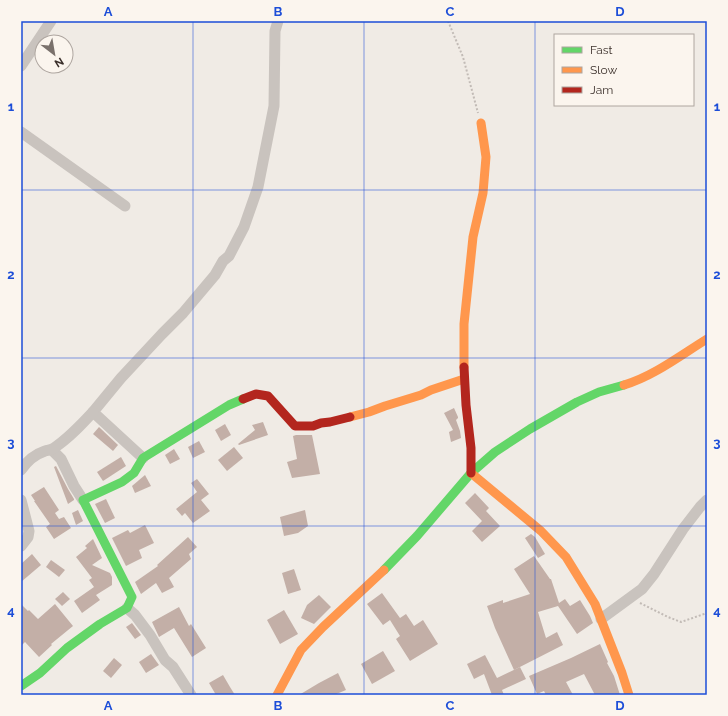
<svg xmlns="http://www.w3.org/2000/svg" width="728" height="716" font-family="Raleway,sans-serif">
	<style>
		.building { fill: #c3afa7 }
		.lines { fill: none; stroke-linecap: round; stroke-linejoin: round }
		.path { stroke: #c2bbb6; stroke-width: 2; stroke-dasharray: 2 2; stroke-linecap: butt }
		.street { stroke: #c9c3be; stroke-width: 11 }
		.fast { stroke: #63d668; stroke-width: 9 }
		.slow { stroke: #ff974d; stroke-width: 9 }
		.jam { stroke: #b3261e; stroke-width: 9 }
		.grid { fill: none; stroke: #1d4ed8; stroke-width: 1; stroke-opacity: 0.55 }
		.neatline { fill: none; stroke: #1d4ed8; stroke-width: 1.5 }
		.grid-label { font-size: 13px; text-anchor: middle; font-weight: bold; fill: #1d4ed8 }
	</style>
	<rect width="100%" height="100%" fill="#f0ebe5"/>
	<g class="building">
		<polygon points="454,408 458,417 458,418 456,420 460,431 461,438 451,442 449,432 453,430 444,413"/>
		<polygon points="263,422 268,435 239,445 238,444 255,430 252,425"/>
		<polygon points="225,424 231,435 221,441 215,430"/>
		<polygon points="99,427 118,445 113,451 93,434"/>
		<polygon points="296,435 312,435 320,474 292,478 287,462 297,459 293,436"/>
		<polygon points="199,441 205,452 193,458 188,447"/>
		<polygon points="234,447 243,458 227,471 218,460"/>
		<polygon points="174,449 180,459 170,464 165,455"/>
		<polygon points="121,457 126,466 103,481 97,472"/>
		<polygon points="56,466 68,489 74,499 74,500 68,504 54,467"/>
		<polygon points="145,475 151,486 135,493 132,486"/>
		<polygon points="197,479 209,494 201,500 210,511 193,523 185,513 182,516 176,509 197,492 191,483"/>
		<polygon points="44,487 59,510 55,513 59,519 64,517 71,528 54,539 46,527 50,524 34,501 35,501 31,495"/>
		<polygon points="475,493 489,508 486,511 500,526 482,542 472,531 482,521 465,503"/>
		<polygon points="106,499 115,518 105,523 95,504"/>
		<polygon points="78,510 83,521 76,525 72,513"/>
		<polygon points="305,510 308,526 298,533 284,536 280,517"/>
		<polygon points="145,525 154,543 139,550 142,558 126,566 112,538 128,530 130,533"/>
		<polygon points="531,534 535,537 545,554 538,558 525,538"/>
		<polygon points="188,537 197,547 189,554 191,559 169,578 174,587 162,593 156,583 141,594 135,582 158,566 157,565"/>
		<polygon points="93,539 102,558 92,565 110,573 112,577 112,585 96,595 100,600 82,613 74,601 94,587 89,580 92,578 76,557 87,548 85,546"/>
		<polygon points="32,554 41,565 21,582 21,564"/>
		<polygon points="534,556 550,579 551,579 559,603 565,599 570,606 580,600 590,616 593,623 577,634 558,606 538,612 546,638 557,632 563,645 514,670 495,628 487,606 503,600 503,603 530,594 514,569"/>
		<polygon points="51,560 65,570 59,577 46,567"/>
		<polygon points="294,569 301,590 288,594 282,573"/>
		<polygon points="63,592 70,599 62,606 55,599"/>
		<polygon points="382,593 400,618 406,614 414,626 423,620 438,644 410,661 396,639 400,636 390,620 383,625 367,604"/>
		<polygon points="319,595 331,607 314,624 301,618 307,605"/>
		<polygon points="21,604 28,611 29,610 38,619 55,604 73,626 51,644 52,645 39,657 25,642 21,646"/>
		<polygon points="179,607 189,626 191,624 206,648 192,657 174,628 159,637 152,622"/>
		<polygon points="284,610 298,634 280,644 267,620"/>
		<polygon points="132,623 141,635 135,639 126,627"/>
		<polygon points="600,644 608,662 607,663 614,676 620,695 595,695 584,674 566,682 573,695 546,695 544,691 537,694 529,676 571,658"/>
		<polygon points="383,651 395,671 372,684 361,664"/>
		<polygon points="151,654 159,665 146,673 139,662"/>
		<polygon points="485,655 497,678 520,667 526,679 502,690 504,695 492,695 484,674 474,679 467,664"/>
		<polygon points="114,658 122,665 111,678 103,671"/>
		<polygon points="338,673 346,690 334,695 299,695 319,683"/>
		<polygon points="223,675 230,687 235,695 216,695 209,683"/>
	</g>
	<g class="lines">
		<g class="path">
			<polyline points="448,21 463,57 478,113"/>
			<polyline points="640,603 668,617 681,622 707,613"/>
		</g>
		<g class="street">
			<polyline points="21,66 51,21"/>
			<polyline points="21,132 125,206"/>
			<polyline points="52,450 61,459 74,486 83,500"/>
			<polyline points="143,458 93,412 121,378 162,334 183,313 215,275 223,261 229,256 244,227 258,187 274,106 275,31 278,21"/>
			<path d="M21,470C27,461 36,454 45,451C49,450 51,450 54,448C69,438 81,425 93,412"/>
			<polyline points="21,500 29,531 28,537 21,546"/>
			<polyline points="127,608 135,615 150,635 165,660 173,667 191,695"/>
			<polyline points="601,619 642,589 654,574 683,529 700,507 707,500"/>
		</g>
		<g class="fast">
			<polyline points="384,570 417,536 471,473 495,452 530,429 577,402 599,392 624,385"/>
			<polyline points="21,686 40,673 67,648 100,624 127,608 132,597 83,500 122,482 134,473 143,458 229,405 243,399"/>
		</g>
		<g class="slow">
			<polyline points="464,367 464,324 473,237 483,193 486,157 481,123"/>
			<path d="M624,385C654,376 681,355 707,339"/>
			<polyline points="350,417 369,412 385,406 421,395 431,390 464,379"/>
			<polyline points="471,473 541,531 566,557 595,604 622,673 629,695"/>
			<polyline points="277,695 301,650 323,627 384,570"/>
		</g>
		<g class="jam">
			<polyline points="464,367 466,405 471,448 471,473"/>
			<polyline points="243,399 256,394 268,396 295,426 313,426 321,423 330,422 350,417"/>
		</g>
	</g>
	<path class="grid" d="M193,21V695M364,21V695M535,21V695M21,190H707M21,358H707M21,526H707"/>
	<rect width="728" height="716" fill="none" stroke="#fbf5ee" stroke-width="44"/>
	<rect x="554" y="34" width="140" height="72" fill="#fbf5ee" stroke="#aea6a0"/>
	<rect x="562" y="47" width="20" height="6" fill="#63d668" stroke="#aea6a0"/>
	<text x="590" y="54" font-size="12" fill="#3b302b">Fast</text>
	<rect x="562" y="67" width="20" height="6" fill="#ff974d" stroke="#aea6a0"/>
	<text x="590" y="74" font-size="12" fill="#3b302b">Slow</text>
	<rect x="562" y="87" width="20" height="6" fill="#b3261e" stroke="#aea6a0"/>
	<text x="590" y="94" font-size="12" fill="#3b302b">Jam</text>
	<g transform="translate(54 54) rotate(149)"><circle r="19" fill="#fbf5ee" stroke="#aea6a0"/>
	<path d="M0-3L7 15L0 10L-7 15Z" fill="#7a716c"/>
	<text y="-6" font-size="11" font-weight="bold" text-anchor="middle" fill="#3b302b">N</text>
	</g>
	<rect x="22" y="22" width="684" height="672" class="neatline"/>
	<g class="grid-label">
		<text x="108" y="16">A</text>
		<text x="278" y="16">B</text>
		<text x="450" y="16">C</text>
		<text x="620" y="16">D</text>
		<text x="11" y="111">1</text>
		<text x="717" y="111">1</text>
		<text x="11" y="279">2</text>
		<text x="717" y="279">2</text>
		<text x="11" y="447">3</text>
		<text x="717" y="447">3</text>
		<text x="11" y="615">4</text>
		<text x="717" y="615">4</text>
		<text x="108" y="710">A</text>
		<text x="278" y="710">B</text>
		<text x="450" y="710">C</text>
		<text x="620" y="710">D</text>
	</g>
</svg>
